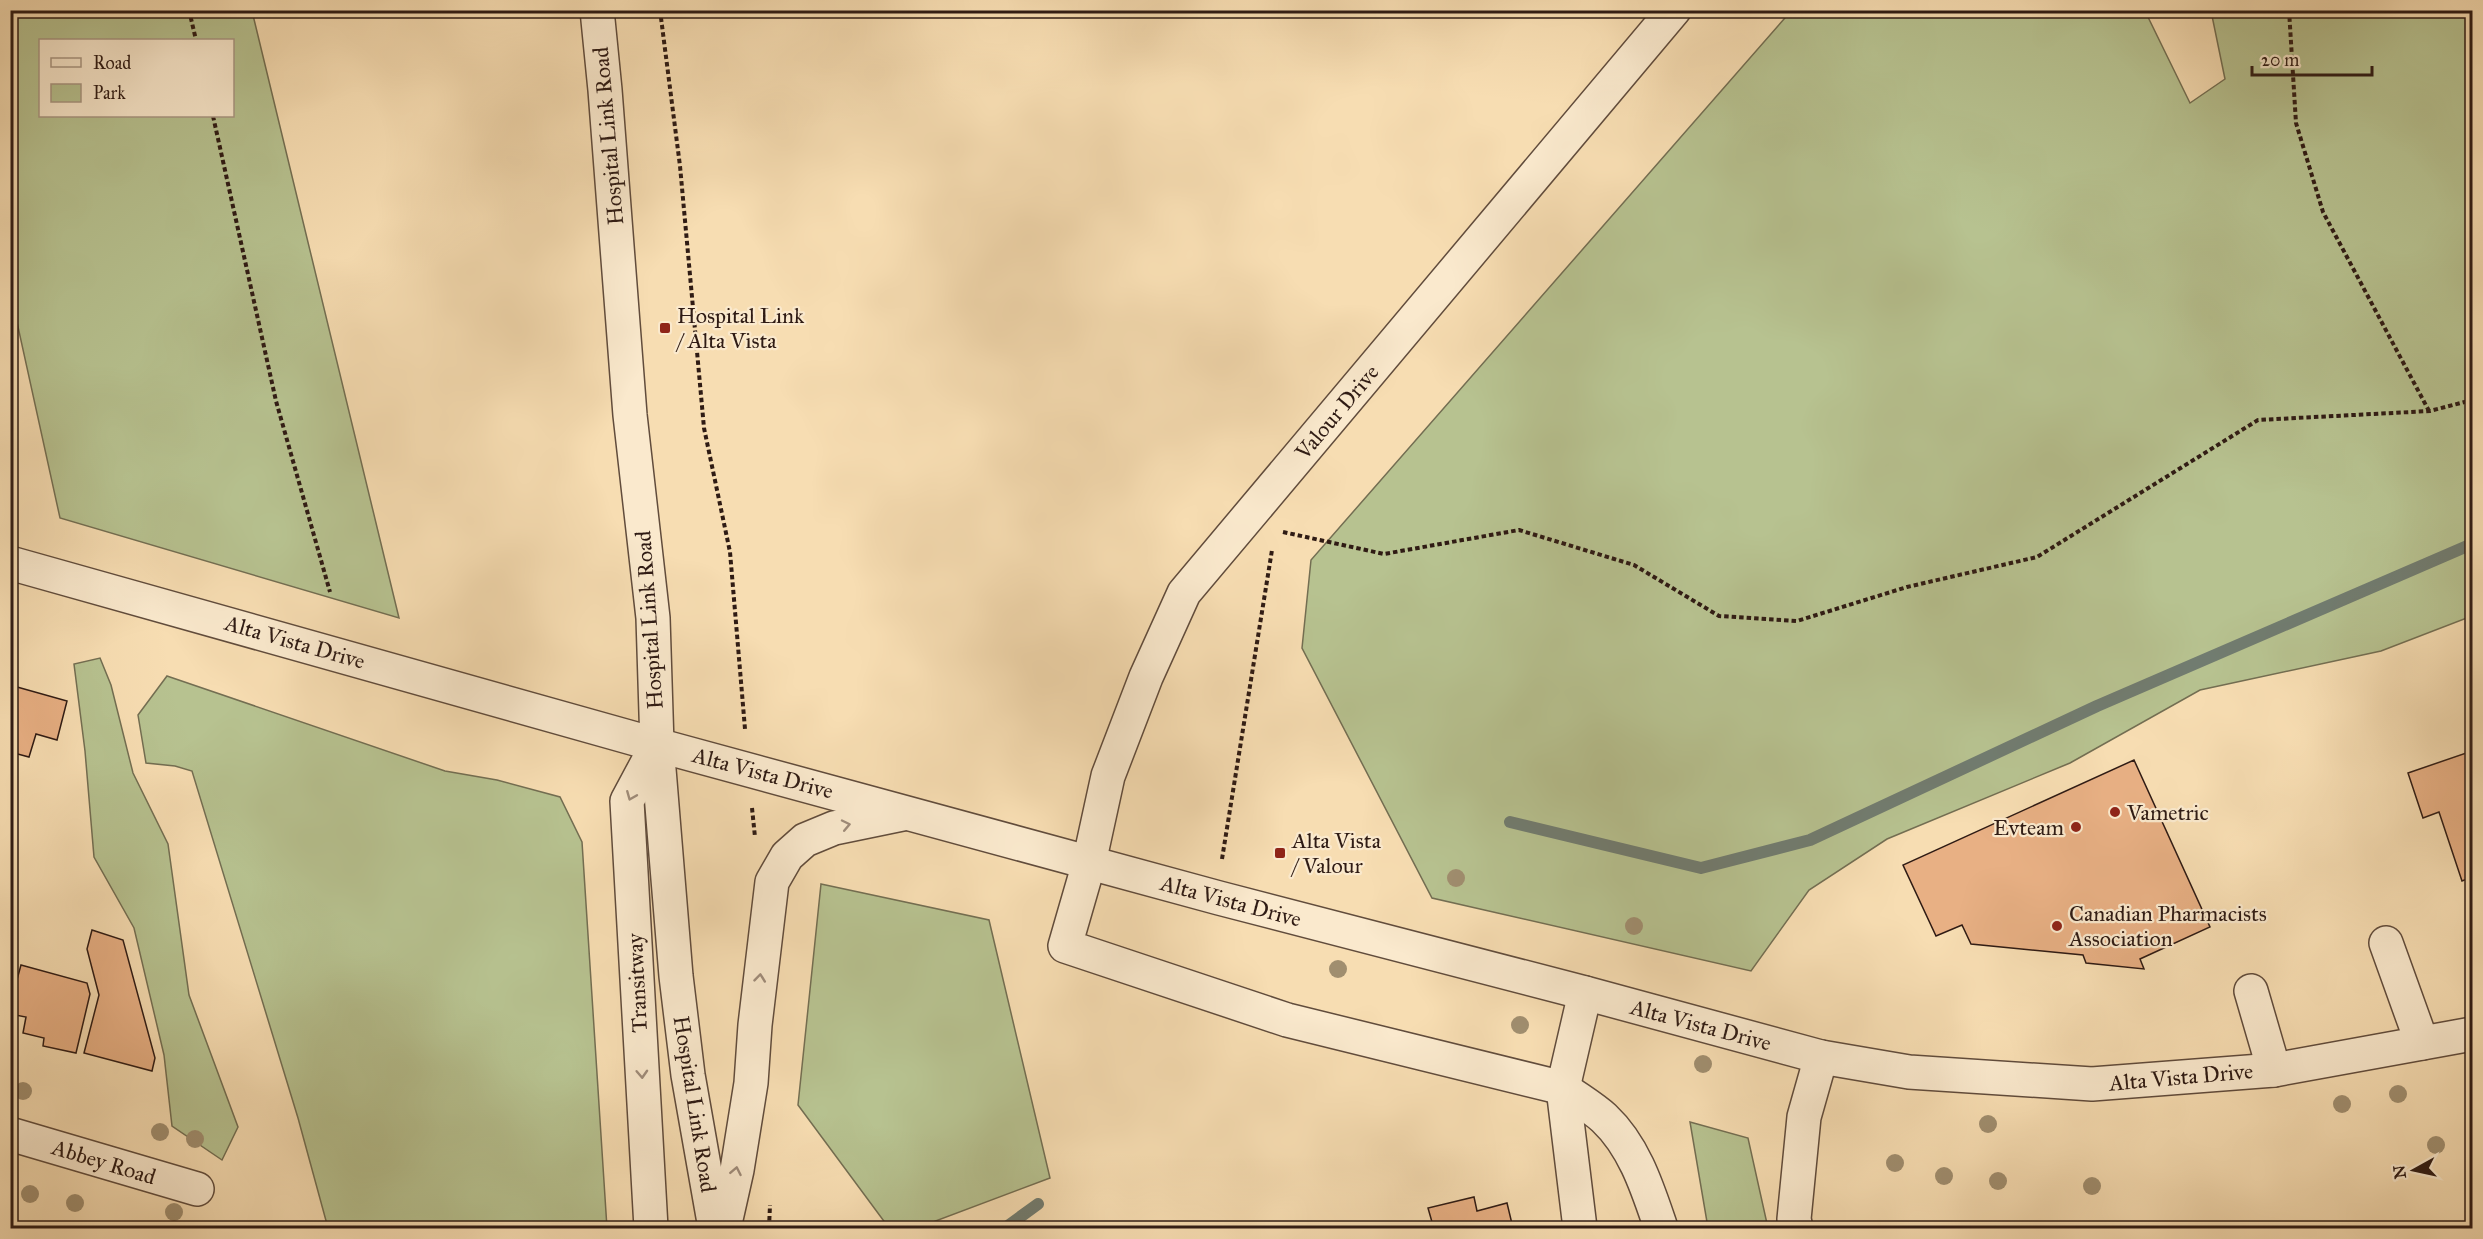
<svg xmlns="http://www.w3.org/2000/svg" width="2483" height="1239" font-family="'IM FELL Great Primer',serif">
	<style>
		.green { fill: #b7c290; stroke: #736e52; stroke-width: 1.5; fill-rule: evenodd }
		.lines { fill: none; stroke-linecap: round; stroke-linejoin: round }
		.stream { stroke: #717c70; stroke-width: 12 }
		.building { fill: #e8b084; stroke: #2f1b14; stroke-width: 1.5 }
		.minor-casing { stroke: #614c3c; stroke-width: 36 }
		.path { stroke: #2f1b14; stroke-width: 4; stroke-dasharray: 4.5 3; stroke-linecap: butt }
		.minor { stroke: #fae9cd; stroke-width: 33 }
		.tree { fill: #a08e6f }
		.oneway { stroke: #9f8c7a }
		.poi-dot { fill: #8f2418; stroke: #fae9cd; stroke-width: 2 }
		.labels { text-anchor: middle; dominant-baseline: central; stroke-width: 4.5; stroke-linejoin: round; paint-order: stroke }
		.street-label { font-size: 22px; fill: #2f1b14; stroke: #fae9cd }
		.poi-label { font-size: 22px; fill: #2f1b14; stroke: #fae9cd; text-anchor: start }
	</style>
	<rect width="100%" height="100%" fill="#f7ddb2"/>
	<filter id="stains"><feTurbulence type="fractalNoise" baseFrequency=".00333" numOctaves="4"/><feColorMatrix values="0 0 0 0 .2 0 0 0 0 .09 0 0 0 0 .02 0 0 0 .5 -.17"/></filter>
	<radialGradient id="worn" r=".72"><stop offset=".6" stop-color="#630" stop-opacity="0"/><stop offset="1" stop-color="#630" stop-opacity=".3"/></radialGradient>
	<g class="green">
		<path d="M10,11H252L399,618L60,518L11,295ZM40,40H232V116H40Z"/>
		<polygon points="1791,11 2145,11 2190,103 2225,79 2211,11 2472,11 2472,616 2381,651 2200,690 2070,763 1887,839 1809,890 1751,971 1432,898 1302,648 1311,560"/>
		<polygon points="100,658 111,685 133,773 168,844 189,995 238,1127 222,1160 172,1126 164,1055 134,928 94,857 85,751 74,664"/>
		<polygon points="167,676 445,771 497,780 560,797 582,842 607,1228 328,1228 298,1118 192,771 175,766 146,763 138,715"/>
		<polygon points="821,884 989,920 1050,1178 917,1228 889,1228 798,1105"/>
		<polygon points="1690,1122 1748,1138 1768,1228 1708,1228"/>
	</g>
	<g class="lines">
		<g class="stream">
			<polyline points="1510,822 1701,868 1810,840 2097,706 2472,544"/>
			<polyline points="1005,1228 1038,1204"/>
		</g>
	</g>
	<g class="building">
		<polygon points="10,685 67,701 57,740 36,734 29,757 10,752"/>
		<polygon points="2472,751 2472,877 2462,881 2439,812 2423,818 2408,773"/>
		<polygon points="2134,760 2210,927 2140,959 2144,969 2086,963 2083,955 1971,944 1962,925 1936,936 1903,865"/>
		<polygon points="92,930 123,940 155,1058 152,1071 84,1053 99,995 87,949"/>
		<polygon points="21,965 87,983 90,994 76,1053 43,1046 44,1038 23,1033 26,1017 10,1014 10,1005"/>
		<polygon points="1474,1197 1477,1211 1507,1203 1513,1228 1407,1228 1432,1222 1428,1208"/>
	</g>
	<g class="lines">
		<g class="minor-casing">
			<g id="minor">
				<polyline points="597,10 605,90 630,415 653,618 657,745 676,976 688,1075 715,1228"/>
				<polyline points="10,563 657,745 1219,898 1585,993 1821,1057 1909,1072 2092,1084 2274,1070 2472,1034"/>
				<polyline points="2386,943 2422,1043"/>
				<polyline points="2251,991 2274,1070"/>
				<polyline points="1585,993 1563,1088 1287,1020 1065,946 1089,863 1108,776 1146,677 1184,593 1674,10"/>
				<path d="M1563,1088C1576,1098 1592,1107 1604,1118C1635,1147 1648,1190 1661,1228"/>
				<polyline points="1563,1088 1580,1228"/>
				<polyline points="10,1134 197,1189"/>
				<polyline points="651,1228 627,801 657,745"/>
				<polyline points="724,1228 737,1170 751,1083 755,1025 772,882 787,856 805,840 834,828 902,814"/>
				<polyline points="1796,1228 1794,1219 1804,1117 1821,1057"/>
			</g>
		</g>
		<g class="path">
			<polyline points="189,10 196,40"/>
			<polyline points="660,10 680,166 704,428 730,552 745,729"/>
			<polyline points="2289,10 2296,123 2323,212 2429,411"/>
			<polyline points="213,116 276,401 330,592"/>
			<polyline points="1283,532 1384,554 1519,530 1634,565 1719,616 1797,621 1907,587 2037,557 2258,420 2430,411 2472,400"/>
			<polyline points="752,808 755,837"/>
			<polyline points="1222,859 1272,550"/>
			<polyline points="769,1228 770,1205"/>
		</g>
		<use href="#minor" class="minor"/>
	</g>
	<g class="tree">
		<circle cx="1456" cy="878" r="9"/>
		<circle cx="1634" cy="926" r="9"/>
		<circle cx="1338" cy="969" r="9"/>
		<circle cx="1520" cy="1025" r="9"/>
		<circle cx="1703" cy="1064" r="9"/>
		<circle cx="23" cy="1091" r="9"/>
		<circle cx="2398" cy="1094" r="9"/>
		<circle cx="2342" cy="1104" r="9"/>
		<circle cx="1988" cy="1124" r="9"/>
		<circle cx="160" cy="1132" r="9"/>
		<circle cx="195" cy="1139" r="9"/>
		<circle cx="2436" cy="1145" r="9"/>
		<circle cx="1895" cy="1163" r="9"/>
		<circle cx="1944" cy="1176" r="9"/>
		<circle cx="1998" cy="1181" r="9"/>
		<circle cx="2092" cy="1186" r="9"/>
		<circle cx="30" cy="1194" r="9"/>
		<circle cx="75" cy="1203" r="9"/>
		<circle cx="174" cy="1212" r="9"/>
	</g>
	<defs><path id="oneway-chevron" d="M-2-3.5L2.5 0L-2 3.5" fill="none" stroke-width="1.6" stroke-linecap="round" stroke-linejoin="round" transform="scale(1.5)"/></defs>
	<g class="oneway">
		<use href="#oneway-chevron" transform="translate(631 796) rotate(112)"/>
		<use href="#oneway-chevron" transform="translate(846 825) rotate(-12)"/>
		<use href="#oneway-chevron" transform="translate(760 978) rotate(-84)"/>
		<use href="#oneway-chevron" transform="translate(642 1074) rotate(87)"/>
		<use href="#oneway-chevron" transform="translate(736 1171) rotate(-79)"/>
	</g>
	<g class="poi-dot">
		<rect x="659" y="322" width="12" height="12" rx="3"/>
		<circle cx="2115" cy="812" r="6"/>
		<circle cx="2076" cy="827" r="6"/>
		<rect x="1274" y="847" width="12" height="12" rx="3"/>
		<circle cx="2057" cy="926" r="6"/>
	</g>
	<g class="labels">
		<g class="street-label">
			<text transform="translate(608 136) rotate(-95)">Hospital Link Road</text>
			<text transform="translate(1337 412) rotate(-50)">Valour Drive</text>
			<text transform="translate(649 620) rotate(-94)">Hospital Link Road</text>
			<text transform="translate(295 642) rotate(16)">Alta Vista Drive</text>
			<text transform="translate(763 773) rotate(15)">Alta Vista Drive</text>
			<text transform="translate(1231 901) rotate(15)">Alta Vista Drive</text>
			<text transform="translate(637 983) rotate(-93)">Transitway</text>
			<text transform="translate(1701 1025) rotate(15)">Alta Vista Drive</text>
			<text transform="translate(2181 1077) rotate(-5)">Alta Vista Drive</text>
			<text transform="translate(695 1104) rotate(81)">Hospital Link Road</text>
			<text transform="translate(104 1162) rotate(17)">Abbey Road</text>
		</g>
		<g class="poi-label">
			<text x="677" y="315">Hospital Link<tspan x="677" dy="25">/ Alta Vista</tspan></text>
			<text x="2127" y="812">Vametric</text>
			<text x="2064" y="827" text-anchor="end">Evteam</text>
			<text x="1292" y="840">Alta Vista<tspan x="1292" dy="25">/ Valour</tspan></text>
			<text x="2069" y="913">Canadian Pharmacists<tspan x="2069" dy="25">Association</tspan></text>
		</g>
	</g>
	<rect width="2483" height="1239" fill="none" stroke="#f7ddb2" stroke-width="36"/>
	<rect x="12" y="12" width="2459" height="1215" fill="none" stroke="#2f1b14" stroke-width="3"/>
	<rect x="18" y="18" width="2447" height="1203" fill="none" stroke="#2f1b14" stroke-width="1.5"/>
	<rect x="39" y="39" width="195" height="78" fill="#fae9cd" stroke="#a99783" stroke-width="1.5"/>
	<rect x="51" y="58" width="30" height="9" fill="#fae9cd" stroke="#a99783" stroke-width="1.5"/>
	<text x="93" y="69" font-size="18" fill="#2f1b14">Road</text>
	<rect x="51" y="84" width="30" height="18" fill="#b7c290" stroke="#a99783" stroke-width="1.5"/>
	<text x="93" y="99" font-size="18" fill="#2f1b14">Park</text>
	<g transform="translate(2414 1170) rotate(262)" stroke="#fae9cd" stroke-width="4.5" paint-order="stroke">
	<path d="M0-4.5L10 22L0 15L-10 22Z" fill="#2f1b14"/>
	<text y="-9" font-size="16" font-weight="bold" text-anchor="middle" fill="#2f1b14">N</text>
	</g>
	<path d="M2252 66v9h120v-9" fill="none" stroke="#2f1b14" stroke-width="3"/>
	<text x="2261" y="66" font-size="18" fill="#2f1b14" stroke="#fae9cd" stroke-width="4.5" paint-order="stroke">20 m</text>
	<rect width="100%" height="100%" filter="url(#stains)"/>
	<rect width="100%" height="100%" fill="url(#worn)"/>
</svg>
